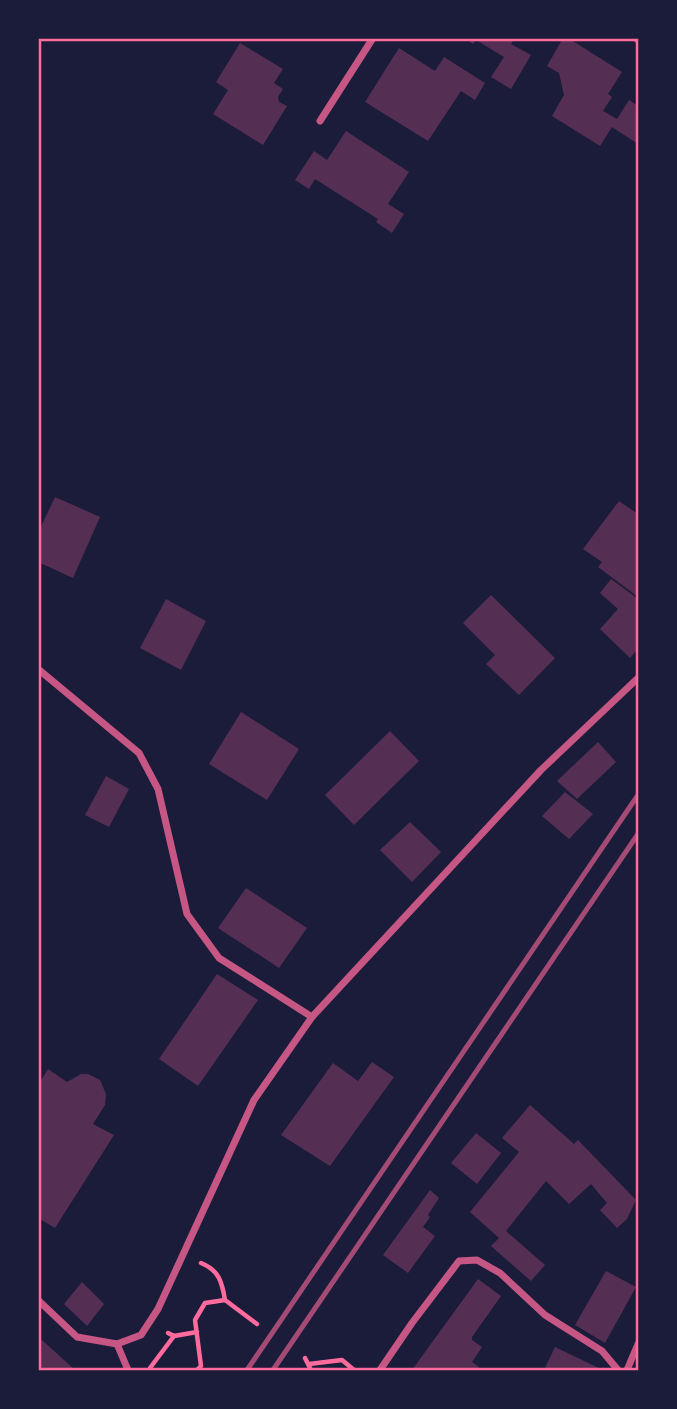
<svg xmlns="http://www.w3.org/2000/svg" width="677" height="1409" font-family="'Golos Text',sans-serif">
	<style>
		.building { fill: #542f53 }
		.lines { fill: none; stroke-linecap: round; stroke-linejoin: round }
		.path { stroke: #ff6b9d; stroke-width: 4.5 }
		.minor { stroke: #c65784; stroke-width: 7 }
		.rail { stroke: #a44b75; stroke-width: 5 }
		.neatline { fill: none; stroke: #ff6b9d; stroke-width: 2.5 }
	</style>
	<rect width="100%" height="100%" fill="#1b1b3a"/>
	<g class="building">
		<polygon points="464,38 515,38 511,44 531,55 511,89 491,77 504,57 476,40 473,44"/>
		<polygon points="563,38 568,38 622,72 608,94 612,97 603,111 617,119 629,100 638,106 638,144 612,127 600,146 552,116 564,95 559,73 547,66"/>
		<polygon points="240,43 283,69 274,83 283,89 278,97 279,102 287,106 263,145 213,114 228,90 216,82"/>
		<polygon points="399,48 435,71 444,57 485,83 475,100 461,91 428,141 365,102"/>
		<polygon points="346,131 409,172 388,204 404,214 392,233 376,222 378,219 315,179 309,189 295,180 314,151 327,160"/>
		<polygon points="55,497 100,517 73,578 38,562 38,533"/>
		<polygon points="619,501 638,514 638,597 598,567 602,562 583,549"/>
		<polygon points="611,579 638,599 638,649 630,658 600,629 618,609 600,593"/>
		<polygon points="491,595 555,658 519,695 486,664 495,655 463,623"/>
		<polygon points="166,599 206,621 181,670 140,648"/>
		<polygon points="241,712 299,749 267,800 209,764"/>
		<polygon points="390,731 419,761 354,825 325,795"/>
		<polygon points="598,742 616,762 577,799 557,781"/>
		<polygon points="106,776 129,789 109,827 85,815"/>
		<polygon points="565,792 593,814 569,839 542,816"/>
		<polygon points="410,822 441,852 412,882 380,850"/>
		<polygon points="246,888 307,928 279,968 218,928"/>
		<polygon points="217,974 258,1000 198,1086 159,1059"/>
		<polygon points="372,1062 394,1077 330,1166 281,1135 333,1063 358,1081"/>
		<polygon points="48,1069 67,1082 81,1074 88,1074 100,1080 106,1094 105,1105 93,1124 114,1135 55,1228 38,1218 38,1085"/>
		<polygon points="530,1105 574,1144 578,1140 636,1200 627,1219 617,1228 600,1210 607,1203 591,1184 569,1204 546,1181 506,1231 545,1265 531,1281 491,1246 499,1238 470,1212 519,1152 502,1138"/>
		<polygon points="476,1133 501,1153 477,1184 451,1163"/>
		<polygon points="430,1190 439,1198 428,1215 430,1217 423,1227 435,1236 408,1273 383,1255"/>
		<polygon points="606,1271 636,1287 605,1343 575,1325"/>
		<polygon points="478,1279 501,1296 472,1337 472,1340 482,1347 472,1362 479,1367 477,1370 412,1370"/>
		<polygon points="82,1282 104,1304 87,1326 64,1304"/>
		<polygon points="42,1340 75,1370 38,1370 38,1342"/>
		<polygon points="555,1347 603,1370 544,1370"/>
	</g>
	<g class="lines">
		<g class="path">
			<path d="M201,1263C219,1270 222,1282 225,1300L257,1324"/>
			<polyline points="168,1333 174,1336 197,1332"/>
			<polyline points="305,1358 311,1370"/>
			<polyline points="309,1364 342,1360 354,1370"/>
			<polyline points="150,1368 174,1336"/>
			<polyline points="197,1370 201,1366 195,1320 205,1303 225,1300"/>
		</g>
		<g class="minor">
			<polyline points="636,38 638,40"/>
			<polyline points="320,121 373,38"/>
			<polyline points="38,669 139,753 158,789 187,914 219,958 312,1017"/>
			<polyline points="38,1300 77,1337 117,1344"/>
			<polyline points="117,1344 141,1335 158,1309 254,1100 312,1017 541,770 638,678"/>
			<polyline points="117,1344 128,1370"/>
			<polyline points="380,1370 412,1323 459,1261 477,1260 500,1273 545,1315 602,1351 618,1370"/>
			<polyline points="627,1370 638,1344"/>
		</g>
		<g class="rail">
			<polyline points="247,1370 638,795"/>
			<polyline points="273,1370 638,834"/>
		</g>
	</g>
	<rect width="677" height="1409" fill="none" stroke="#1b1b3a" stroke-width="80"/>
	<rect x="40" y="40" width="597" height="1329" class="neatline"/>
</svg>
